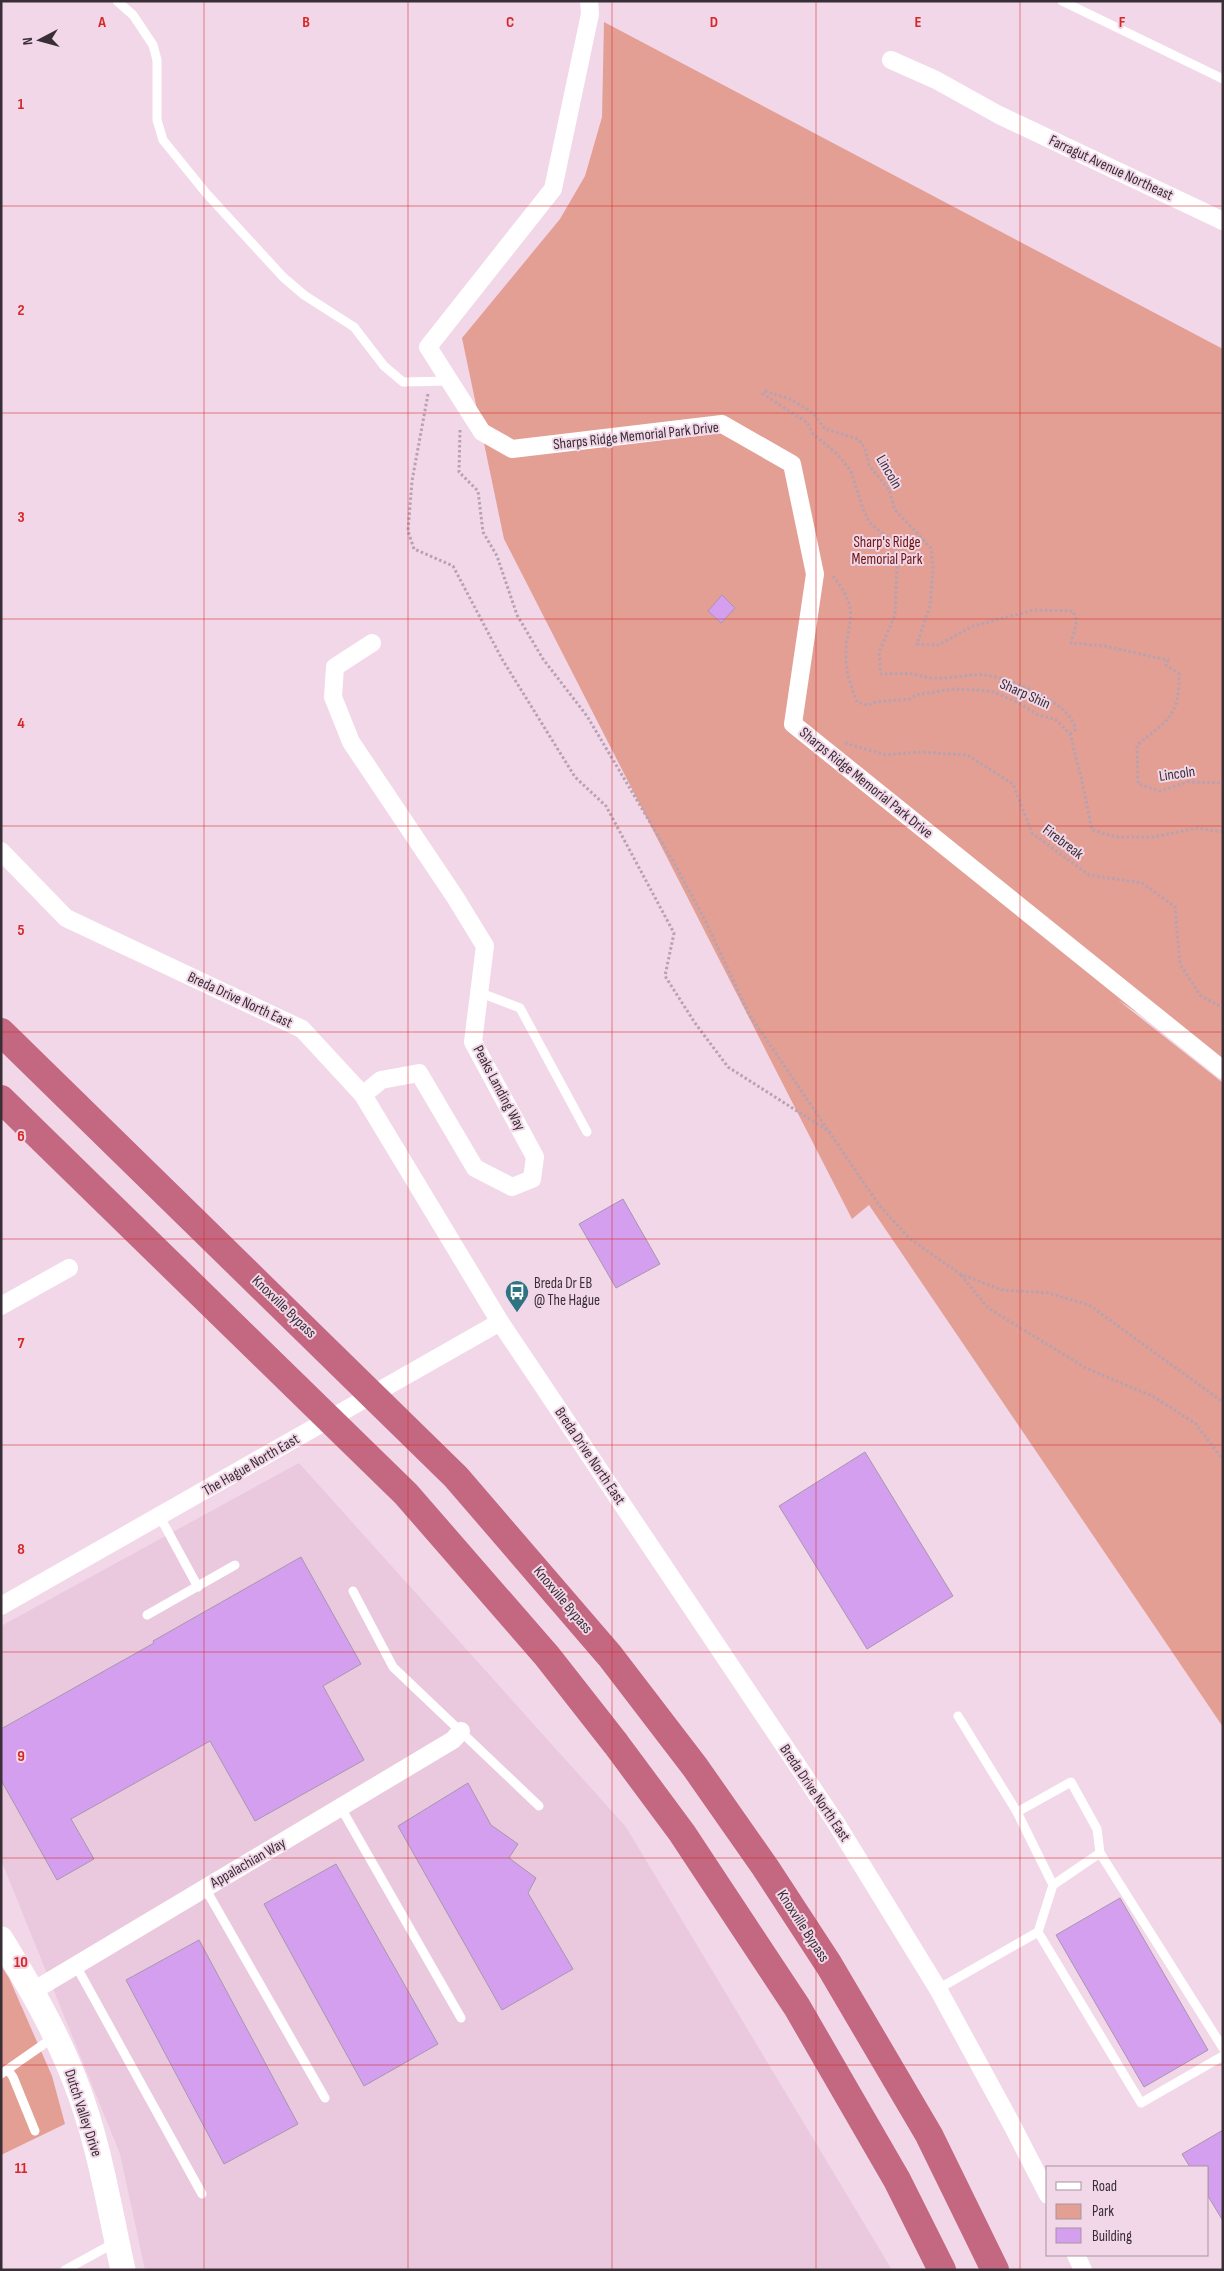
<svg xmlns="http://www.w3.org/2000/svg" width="1224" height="2271" font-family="'Sofia Sans Condensed',sans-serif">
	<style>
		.built { fill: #eac9de }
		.green { fill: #e39f94 }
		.building { fill: #d59fef; stroke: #a697ae }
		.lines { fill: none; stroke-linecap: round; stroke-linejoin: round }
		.path { stroke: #b7a2b0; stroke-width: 3; stroke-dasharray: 2.5 2.5; stroke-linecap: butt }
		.lane { stroke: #fff; stroke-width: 9 }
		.street { stroke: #fff; stroke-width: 18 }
		.secondary { stroke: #fff; stroke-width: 25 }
		.highway { stroke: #c36880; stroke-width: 28 }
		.grid { fill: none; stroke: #d62828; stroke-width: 1; stroke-opacity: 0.55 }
		.labels { text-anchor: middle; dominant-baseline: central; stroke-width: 4; stroke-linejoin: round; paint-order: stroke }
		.street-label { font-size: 15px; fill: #382e35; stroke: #f2d7e8 }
		.park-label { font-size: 15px; fill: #6a120c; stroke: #f2d7e8 }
		.poi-label { font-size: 15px; fill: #382e35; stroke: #f2d7e8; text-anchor: start }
		.grid-label { font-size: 16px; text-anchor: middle; font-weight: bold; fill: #d62828; stroke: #f2d7e8; stroke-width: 4; stroke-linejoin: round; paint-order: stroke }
	</style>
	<rect width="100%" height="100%" fill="#f2d7e8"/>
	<polygon class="built" points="299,1463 626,1827 892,2270 145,2270 120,2154 1,1860 1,1626"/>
	<g class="green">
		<polygon points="604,22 1223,349 1223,1070 1118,1000 1223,1083 1223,1727 869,1205 852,1219 504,539 462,338 560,219 585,176 602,117"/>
		<polygon points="1,1966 9,1978 52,2076 65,2124 1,2155"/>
	</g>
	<g class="building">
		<polygon points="722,595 735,608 721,623 708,611"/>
		<polygon points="623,1199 660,1264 616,1288 579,1224"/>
		<polygon points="865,1452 953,1596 867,1649 779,1506"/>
		<polygon points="301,1557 361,1664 323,1686 364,1760 255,1821 210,1741 71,1819 94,1859 57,1880 1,1780 1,1729 154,1643 153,1641"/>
		<polygon points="468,1783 491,1825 518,1844 509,1858 536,1878 528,1893 573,1969 502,2010 398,1826"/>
		<polygon points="336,1864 438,2044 364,2086 264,1904"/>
		<polygon points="1120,1898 1208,2050 1144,2087 1056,1935"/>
		<polygon points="199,1940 298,2124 224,2164 126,1980"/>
		<polygon points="1223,2130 1223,2221 1208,2196 1208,2167 1190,2167 1182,2154"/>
	</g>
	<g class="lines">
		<g class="path">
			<polyline points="428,394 412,481 408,531 414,549 453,566 502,659 575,777 606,806 674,933 665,976 695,1023 728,1067 830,1132"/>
			<polyline points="460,430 459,472 478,491 483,532 497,556 517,615 543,659 587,716 673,861 706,922 749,1014 879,1205 909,1238 960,1274 1002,1290 1048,1293 1089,1305 1223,1402"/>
			<path d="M833,576C864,615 844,621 846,661C847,674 852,690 857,702L867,705L876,702L910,699L916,695L953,689L991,691L1017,702L1038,715L1055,719L1070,734L1082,781L1092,830L1116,837H1154L1197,828L1223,832"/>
			<path d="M1070,734L1075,730C1075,705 1013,680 992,676C973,672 954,679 935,678C927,678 919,675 912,674C902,673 891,674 881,674L879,652L895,615L897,566L893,542L870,523L863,509L851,471L837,454L812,433L808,423L763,394L765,391L792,400L813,413L825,429L858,439L865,448L869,465L889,490L895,510L931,548L933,568L930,606L917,644L938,645L973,626L1034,610L1073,611L1077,621L1071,643L1104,646L1168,660L1166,665L1179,674C1180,716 1167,721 1137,745L1138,784L1160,791L1188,782L1223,783"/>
			<polyline points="845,743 886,755 918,752 967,755 1013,784 1032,833 1089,875 1142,883 1175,907 1180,964 1200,995 1223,1008"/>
			<polyline points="961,1275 988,1308 1086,1368 1154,1397 1196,1424 1223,1460"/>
		</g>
		<g class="lane">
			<polyline points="117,1 133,15 153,45 157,60 157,120 163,140 206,193 283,277 304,295 354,327 384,366 403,382 449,381"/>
			<polyline points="1062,1 1223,79"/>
			<polyline points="481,993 520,1008 587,1132"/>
			<polyline points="160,1517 198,1587"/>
			<polyline points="353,1591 393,1667 539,1806"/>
			<polyline points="147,1615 235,1565"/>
			<polyline points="958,1716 1017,1812 1053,1885"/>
			<polyline points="341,1808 461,2018"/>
			<polyline points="1017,1812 1071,1782 1097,1829 1100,1853"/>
			<polyline points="205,1888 325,2098"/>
			<polyline points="1038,1932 1141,2103 1223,2056"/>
			<polyline points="75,1964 202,2194"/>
			<polyline points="938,1989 1038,1932 1053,1885 1100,1853 1223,2048"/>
			<polyline points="8,2070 13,2077 35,2131"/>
			<polyline points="1,2074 54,2037"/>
			<polyline points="65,2270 107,2247 116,2245"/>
		</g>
		<g class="street">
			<polyline points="589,1 590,14 553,189 428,347 482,432 512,449 722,424 792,464 815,574 793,724 1223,1070"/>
			<polyline points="891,60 936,80 999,115 1223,221"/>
			<polyline points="1,851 66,918 302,1029 363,1095 500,1322 836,1823 938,1989 1012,2125 1048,2195"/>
			<polyline points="363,1095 381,1080 419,1073 475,1168 512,1187 532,1179 535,1157 473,1042 485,946 455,897 351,742 333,697 335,667 372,643"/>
			<polyline points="1,1306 69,1268"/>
			<polyline points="1,1606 500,1322"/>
			<polyline points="33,1991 453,1740 461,1731"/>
			<polyline points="1076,2255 1083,2270"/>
		</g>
		<path class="secondary" d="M1,1939C29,1985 56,2031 75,2081C99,2141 109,2207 123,2270"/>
		<g class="highway">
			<polyline points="1,1032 456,1477 610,1656 695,1767 765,1867 829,1965 929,2135 995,2270"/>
			<polyline points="1,1099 406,1494 547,1656 616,1744 682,1833 797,2007 897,2180 942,2270"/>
		</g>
	</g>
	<path class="grid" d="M204,1V2270M408,1V2270M612,1V2270M816,1V2270M1020,1V2270M1,206H1223M1,413H1223M1,619H1223M1,826H1223M1,1032H1223M1,1239H1223M1,1445H1223M1,1652H1223M1,1858H1223M1,2065H1223"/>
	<defs>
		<g id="bus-pin" transform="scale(1.25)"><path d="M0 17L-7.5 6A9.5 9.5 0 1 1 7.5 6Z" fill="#2e7382" stroke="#f2d7e8"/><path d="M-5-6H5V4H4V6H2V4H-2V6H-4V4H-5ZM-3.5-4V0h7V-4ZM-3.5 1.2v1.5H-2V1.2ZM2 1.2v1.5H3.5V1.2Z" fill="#fff"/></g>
	</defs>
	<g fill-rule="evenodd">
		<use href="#bus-pin" x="517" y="1292"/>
	</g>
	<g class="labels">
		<g class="street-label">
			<text transform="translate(1111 168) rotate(25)">Farragut Avenue Northeast</text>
			<text transform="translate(636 436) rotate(-6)">Sharps Ridge Memorial Park Drive</text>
			<text transform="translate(889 472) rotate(60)">Lincoln</text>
			<text transform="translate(1025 694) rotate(24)">Sharp Shin</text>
			<text transform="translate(1177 774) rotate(-8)">Lincoln</text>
			<text transform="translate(866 783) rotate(39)">Sharps Ridge Memorial Park Drive</text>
			<text transform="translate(1063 842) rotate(37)">Firebreak</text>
			<text transform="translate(240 1000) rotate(25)">Breda Drive North East</text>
			<text transform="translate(499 1088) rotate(62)">Peaks Landing Way</text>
			<text transform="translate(284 1307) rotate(44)">Knoxville Bypass</text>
			<text transform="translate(590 1456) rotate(56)">Breda Drive North East</text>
			<text transform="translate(251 1465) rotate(-30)">The Hague North East</text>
			<text transform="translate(563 1600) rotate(50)">Knoxville Bypass</text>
			<text transform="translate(815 1793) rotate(56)">Breda Drive North East</text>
			<text transform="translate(248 1863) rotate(-30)">Appalachian Way</text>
			<text transform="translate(803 1926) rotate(57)">Knoxville Bypass</text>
			<text transform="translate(83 2113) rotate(72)">Dutch Valley Drive</text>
		</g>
		<g class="park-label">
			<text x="887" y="542">Sharp's Ridge<tspan x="887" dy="17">Memorial Park</tspan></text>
		</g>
		<g class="poi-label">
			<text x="534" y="1283">Breda Dr EB<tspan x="534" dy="17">@ The Hague</tspan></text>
		</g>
	</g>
	<g class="grid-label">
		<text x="102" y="27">A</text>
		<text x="306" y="27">B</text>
		<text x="510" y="27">C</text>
		<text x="714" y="27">D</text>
		<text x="918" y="27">E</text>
		<text x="1122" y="27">F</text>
		<text x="21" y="109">1</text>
		<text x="21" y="315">2</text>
		<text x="21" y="522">3</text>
		<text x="21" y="728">4</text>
		<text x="21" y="935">5</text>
		<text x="21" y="1141">6</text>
		<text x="21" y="1348">7</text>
		<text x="21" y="1554">8</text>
		<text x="21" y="1761">9</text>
		<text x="21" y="1967">10</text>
		<text x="21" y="2173">11</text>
	</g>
	<rect width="1224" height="2271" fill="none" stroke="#382e35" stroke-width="5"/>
	<rect x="1046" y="2166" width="162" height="90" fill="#f2d7e8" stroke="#a893a0"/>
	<rect x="1056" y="2182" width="25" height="8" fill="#ffffff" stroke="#a893a0"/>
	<text x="1092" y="2191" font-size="15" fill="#382e35">Road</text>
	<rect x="1056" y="2204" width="25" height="15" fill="#e39f94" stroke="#a893a0"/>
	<text x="1092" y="2216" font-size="15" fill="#382e35">Park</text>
	<rect x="1056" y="2228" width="25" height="15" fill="#d59fef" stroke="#a893a0"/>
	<text x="1092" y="2241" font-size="15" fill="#382e35">Building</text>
	<g transform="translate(40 40) rotate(264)" stroke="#f2d7e8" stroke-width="4" paint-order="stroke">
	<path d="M0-4L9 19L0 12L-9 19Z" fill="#382e35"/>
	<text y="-8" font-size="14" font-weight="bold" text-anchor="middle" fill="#382e35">N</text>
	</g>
</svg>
